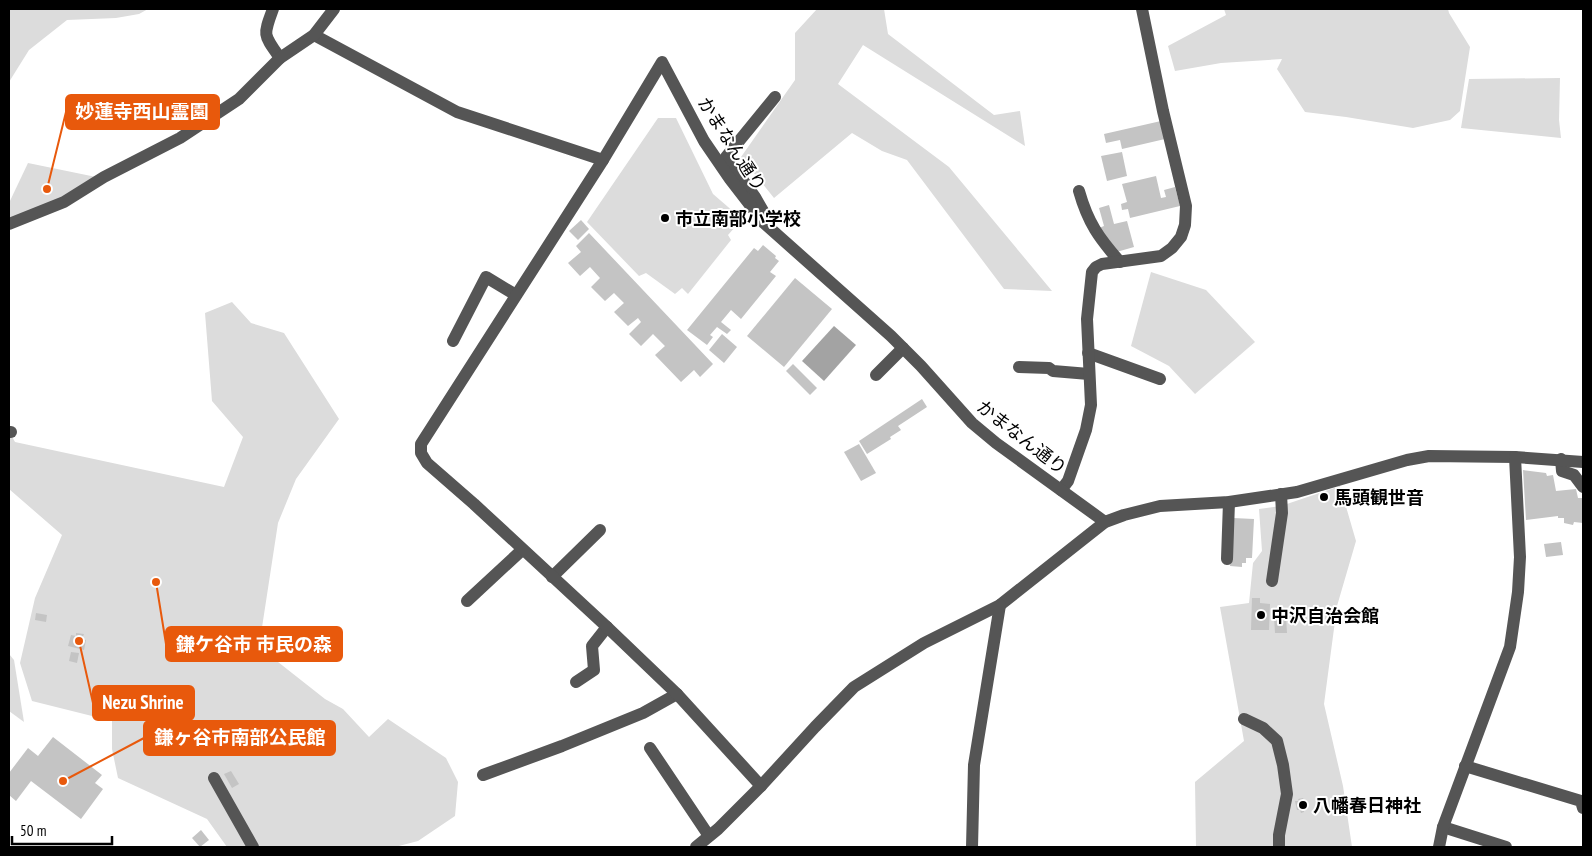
<svg xmlns="http://www.w3.org/2000/svg" width="1592" height="856" font-family="'PT Sans Narrow','Noto Sans JP',sans-serif">
	<style>
		.green { fill: #dcdcdc }
		.water { fill: #a3a3a3 }
		.building { fill: #c4c4c4 }
		.lines { fill: none; stroke-linecap: round; stroke-linejoin: round }
		.minor { stroke: #555; stroke-width: 12 }
		.poi-dot { fill: #000; stroke: #fff; stroke-width: 2 }
		.labels { text-anchor: middle; dominant-baseline: central; stroke-width: 4; stroke-linejoin: round; paint-order: stroke }
		.street-label { font-size: 18px; fill: #000; stroke: #fff }
		.poi-label { font-size: 18px; font-weight: bold; fill: #000; stroke: #fff; text-anchor: start }
		.leader { fill: none; stroke: #e8590c; stroke-width: 2 }
		.callout-dot { fill: #e8590c; stroke: #fff; stroke-width: 2 }
		.callout { fill: #e8590c; stroke: #e8590c; stroke-width: 2 }
		.callout-label { font-size: 19px; text-anchor: middle; font-weight: bold; fill: #fff }
	</style>
	<rect width="100%" height="100%" fill="#fff"/>
	<g class="green">
		<polygon points="9,9 148,9 139,14 116,18 67,20 29,50 9,82"/>
		<polygon points="817,9 884,9 888,34 994,115 1020,111 1025,146 863,45 838,84 949,167 1052,291 1004,289 907,160 882,151 852,133 774,198 741,157 795,80 795,33"/>
		<polygon points="1224,9 1448,9 1449,13 1470,47 1460,111 1450,120 1413,128 1346,117 1305,112 1277,69 1282,59 1221,63 1175,71 1168,46 1226,15"/>
		<polygon points="1560,78 1559,120 1561,138 1461,128 1469,79"/>
		<polygon points="658,118 676,118 713,194 742,219 728,235 731,240 688,294 682,288 675,294 646,273 639,276 587,222"/>
		<polygon points="28,163 96,177 61,200 9,222 9,203"/>
		<polygon points="1151,272 1206,290 1255,342 1195,394 1169,366 1131,346"/>
		<polygon points="232,302 251,323 284,333 339,419 296,479 278,523 259,647 325,699 343,709 369,737 388,719 446,758 458,782 455,816 418,841 395,847 227,847 207,819 118,778 112,749 112,721 32,701 20,663 35,598 62,535 9,489 9,431 15,442 224,487 243,437 212,401 205,313"/>
		<polygon points="1340,486 1356,541 1337,606 1324,704 1343,786 1352,847 1196,847 1195,782 1244,741 1220,607 1249,603 1253,563 1262,551 1259,509 1281,506"/>
		<polygon points="9,654 14,660 24,722 9,711"/>
	</g>
	<polygon class="water" points="834,326 856,345 824,381 802,361"/>
	<g class="building">
		<polygon points="1161,121 1165,139 1122,149 1120,140 1106,143 1104,134"/>
		<polygon points="1122,152 1127,176 1107,181 1101,156"/>
		<polygon points="1156,176 1161,198 1166,197 1164,190 1175,187 1180,206 1130,218 1128,209 1122,210 1121,204 1127,202 1122,184"/>
		<polygon points="1109,205 1114,224 1127,221 1134,247 1113,253 1099,228 1104,226 1099,208"/>
		<polygon points="581,220 589,229 578,240 569,231"/>
		<polygon points="589,233 713,364 700,377 694,370 681,382 655,355 665,346 653,334 641,346 629,334 641,322 638,318 628,326 614,312 624,303 614,293 605,301 591,287 600,278 590,267 580,276 568,263 581,252 576,246"/>
		<polygon points="763,245 776,256 775,258 779,261 770,272 776,276 741,319 731,310 721,322 731,330 727,334 717,327 710,335 713,337 707,345 687,330 754,248 758,251"/>
		<polygon points="795,278 832,309 784,367 747,336"/>
		<polygon points="722,334 737,347 724,363 709,350"/>
		<polygon points="793,364 817,388 810,395 786,371"/>
		<polygon points="922,399 927,407 898,426 901,430 890,437 891,439 867,454 859,441"/>
		<polygon points="859,444 876,473 861,481 844,452"/>
		<polygon points="1523,470 1546,473 1547,476 1553,475 1556,491 1576,489 1578,498 1582,498 1583,502 1583,523 1574,522 1573,525 1564,523 1564,518 1558,518 1558,516 1526,520"/>
		<polygon points="1233,518 1254,519 1252,558 1246,558 1246,563 1242,563 1242,567 1230,566"/>
		<polygon points="1561,542 1563,555 1546,557 1544,544"/>
		<polygon points="1252,598 1260,598 1260,603 1270,604 1269,630 1251,630"/>
		<polygon points="36,613 47,615 46,622 35,620"/>
		<polygon points="1286,616 1287,633 1275,633 1274,617"/>
		<polygon points="76,633 84,634 82,639 86,640 84,650 68,646 71,635 76,636"/>
		<polygon points="71,652 79,653 77,663 69,661"/>
		<polygon points="53,737 102,775 95,783 103,789 81,819 31,781 16,801 9,795 9,773 28,748 38,756"/>
		<polygon points="231,771 239,784 232,788 224,774"/>
		<polygon points="1303,798 1304,800 1306,800 1308,809 1304,810 1304,812 1301,813 1300,810 1297,810 1295,801 1299,801 1298,799"/>
		<polygon points="201,830 209,840 200,847 192,838"/>
	</g>
	<g class="lines">
		<g class="minor">
			<path d="M273,9C263,36 263,34 280,58"/>
			<polyline points="314,35 457,112 603,160"/>
			<path d="M1079,191C1088,223 1099,238 1120,262"/>
			<polyline points="763,211 755,197 726,157 775,97"/>
			<polyline points="9,224 64,202 104,177 180,138 239,99 280,58 314,35 334,9"/>
			<polyline points="453,341 486,277 516,295"/>
			<polyline points="1088,353 1160,379"/>
			<polyline points="1019,367 1049,368 1053,371 1089,374"/>
			<polyline points="876,375 903,348"/>
			<polyline points="9,432 11,432"/>
			<polyline points="1561,459 1562,471 1574,475 1583,487"/>
			<polyline points="1061,490 1068,481 1086,430 1091,405 1087,319 1092,272 1096,267 1102,264 1161,256 1172,248 1181,237 1185,225 1186,206 1163,111 1142,9"/>
			<polyline points="1227,559 1229,502"/>
			<polyline points="552,577 600,530"/>
			<polyline points="1272,581 1282,513 1281,494"/>
			<polyline points="467,601 522,550"/>
			<polyline points="576,682 594,670 592,646 607,627"/>
			<polyline points="1244,719 1263,728 1277,741 1283,765 1287,794 1279,835 1279,847"/>
			<polyline points="650,748 709,836"/>
			<polyline points="1465,766 1581,801 1583,808"/>
			<polyline points="483,775 562,746 643,713 677,694"/>
			<polyline points="214,778 253,847"/>
			<polyline points="761,786 677,694 607,627 474,504 427,463 421,453 421,444 603,160 662,62 704,141 730,179 764,223 891,336 921,366 972,423 996,443 1105,522"/>
			<polyline points="1443,827 1506,847"/>
			<polyline points="696,847 718,829 761,786 815,727 854,687 924,643 1000,605 1105,522 1124,515 1160,506 1229,502 1297,492 1407,460 1429,456 1515,457 1583,462"/>
			<polyline points="972,847 974,765 1000,605"/>
			<polyline points="1439,847 1443,827 1510,647 1518,592 1520,557 1515,457"/>
		</g>
	</g>
	<g class="poi-dot">
		<circle cx="665" cy="218" r="5"/>
		<circle cx="1324" cy="497" r="5"/>
		<circle cx="1261" cy="615" r="5"/>
		<circle cx="1303" cy="805" r="5"/>
	</g>
	<g class="labels">
		<g class="street-label">
			<text transform="translate(732 144) rotate(57)">かまなん通り</text>
			<text transform="translate(1022 437) rotate(38)">かまなん通り</text>
		</g>
		<g class="poi-label">
			<text x="675" y="218">市立南部小学校</text>
			<text x="1334" y="497">馬頭観世音</text>
			<text x="1271" y="615">中沢自治会館</text>
			<text x="1313" y="805">八幡春日神社</text>
		</g>
	</g>
	<path class="leader" d="M47 189L66 112M156 582L166 644M79 641L93 703M63 781L144 738"/>
	<g class="callout-dot">
		<circle cx="47" cy="189" r="5"/>
		<circle cx="156" cy="582" r="5"/>
		<circle cx="79" cy="641" r="5"/>
		<circle cx="63" cy="781" r="5"/>
	</g>
	<g class="callout">
		<rect x="66" y="95" width="153" height="34" rx="5"/>
		<rect x="166" y="627" width="176" height="34" rx="5"/>
		<rect x="93" y="686" width="101" height="34" rx="5"/>
		<rect x="144" y="721" width="191" height="34" rx="5"/>
	</g>
	<g class="callout-label">
		<text x="142" y="118">妙蓮寺西山霊園</text>
		<text x="254" y="651">鎌ケ谷市 市民の森</text>
		<text x="143" y="709">Nezu Shrine</text>
		<text x="240" y="744">鎌ヶ谷市南部公民館</text>
	</g>
	<rect width="1592" height="856" fill="none" stroke="#000000" stroke-width="20"/>
	<path d="M12 836v8h100v-8" fill="none" stroke="#000000" stroke-width="2.5"/>
	<text x="20" y="836" font-size="15" fill="#000000" stroke="#ffffff" stroke-width="4" paint-order="stroke">50 m</text>
</svg>
